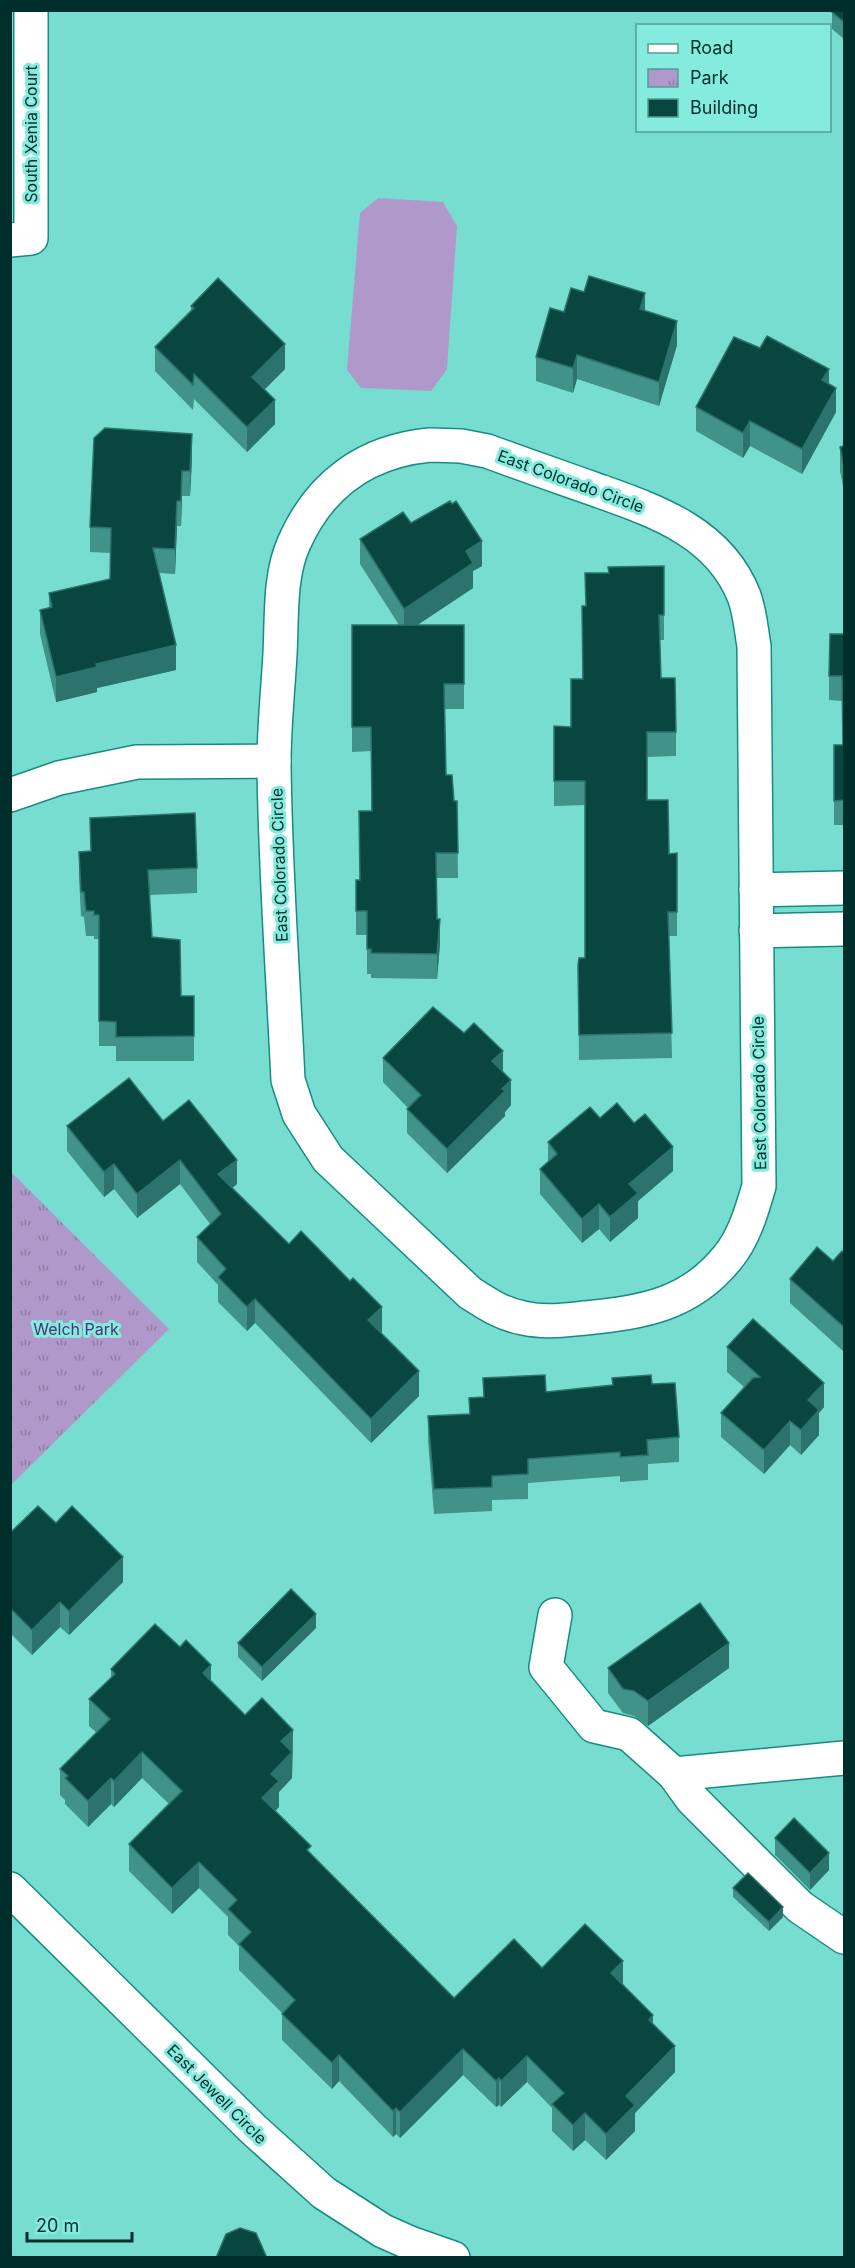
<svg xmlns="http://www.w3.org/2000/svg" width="855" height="2268" font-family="Inter,sans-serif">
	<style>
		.park { fill: url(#park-tufts) }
		.pitch { fill: #b099ca }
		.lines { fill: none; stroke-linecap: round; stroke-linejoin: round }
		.minor-casing { stroke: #168c82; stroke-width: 36 }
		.path { stroke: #449289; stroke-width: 4; stroke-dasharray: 6 3; stroke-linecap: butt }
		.minor { stroke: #fff; stroke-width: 33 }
		.wall { fill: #419288 }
		.shaded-wall { fill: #2b736c }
		.building { fill: #0a4640; stroke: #2b736c; stroke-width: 1.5 }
		.labels { text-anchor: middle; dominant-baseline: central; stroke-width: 6; stroke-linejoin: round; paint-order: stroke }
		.street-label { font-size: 16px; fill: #002f2b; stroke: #85ebde }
		.park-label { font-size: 16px; fill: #542d77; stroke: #85ebde }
	</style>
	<defs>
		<pattern id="park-tufts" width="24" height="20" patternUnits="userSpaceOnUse" patternTransform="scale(1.5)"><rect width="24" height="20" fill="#b099ca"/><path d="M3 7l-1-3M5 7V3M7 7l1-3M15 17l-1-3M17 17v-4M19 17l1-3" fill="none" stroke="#8d7da4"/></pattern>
	</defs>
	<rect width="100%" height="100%" fill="#78ddd1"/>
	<polygon class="park" points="11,1172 169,1329 11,1485"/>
	<polygon class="pitch" points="378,198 443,202 457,226 447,369 431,391 361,388 347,370 360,213"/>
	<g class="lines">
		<g class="minor-casing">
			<g id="minor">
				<polyline points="10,240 31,238 31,10"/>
				<path d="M430,445L461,446L487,451C522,464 557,476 591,488C652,510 718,530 744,596C750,612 751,629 754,646L759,1186C752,1210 744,1238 728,1257C690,1305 643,1312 586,1318C564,1320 545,1323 523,1318C502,1314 487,1304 470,1293L328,1159L299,1114L288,1080C283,974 275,868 274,763C274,727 278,690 280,654C282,618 279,576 294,543C320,484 366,451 430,445Z"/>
				<polyline points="10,795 59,778 137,762 274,761"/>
				<polyline points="756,890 844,888"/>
				<polyline points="756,931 844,929"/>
				<polyline points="555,1615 546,1667 594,1726 629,1734 674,1774"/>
				<polyline points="844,1758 674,1774 692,1799 800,1907 844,1937"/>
				<polyline points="10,1889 253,2129 324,2193 383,2231 410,2243 453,2258"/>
			</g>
		</g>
		<polyline class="path" points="10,1389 10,1418"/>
		<use href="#minor" class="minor"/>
	</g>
	<g class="wall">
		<polygon points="844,10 844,39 832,29 832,12"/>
		<polygon points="191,306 285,369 264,390 275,424 247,452 194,399 193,410 155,371 155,347 191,311"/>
		<polygon points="645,310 677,345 659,406 577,379 573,393 536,381 536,357 564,312"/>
		<polygon points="829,383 836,412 802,474 750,446 743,458 696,431 696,407"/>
		<polygon points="844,446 844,491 840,471 840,447"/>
		<polygon points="192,459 190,496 182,496 181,526 177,526 175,574 159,573 176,670 97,688 97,692 56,702 40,634 40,610 49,608 49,593 110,579 110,553 90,552 90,527"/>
		<polygon points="411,523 482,566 473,571 473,588 417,625 464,625 464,709 445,709 446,775 454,801 457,801 458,878 436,878 437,919 440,944 437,979 371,978 371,974 367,974 367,935 356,935 356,880 359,880 371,811 371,751 352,752 352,625 399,625 360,564 360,539"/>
		<polygon points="664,566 664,640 660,640 661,678 676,732 676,756 647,757 647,800 669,854 677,853 677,936 669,936 672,1058 579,1060 578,965 585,958 585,805 554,806 554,726 571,727 582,679 586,606 585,573 608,573"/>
		<polygon points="844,634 844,825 834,825 834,745 843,745 842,701 829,700 829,676"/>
		<polygon points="90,818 197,868 197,893 149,895 152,937 181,996 194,996 194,1061 116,1061 116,1046 99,1046 99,939 94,939 94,936 86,936 84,917 81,916 79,877 79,852 91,851"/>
		<polygon points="383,1058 503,1072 511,1105 505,1112 505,1116 447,1173 407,1133 407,1109 408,1108 383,1082"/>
		<polygon points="600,1118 673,1171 638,1201 638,1218 610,1242 599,1229 582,1243 540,1194 540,1169 548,1163 548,1142"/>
		<polygon points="163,1121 237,1184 232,1188 289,1244 382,1332 381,1333 419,1396 371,1443 255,1323 247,1331 218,1302 218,1285 197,1262 197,1237 210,1224 180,1184 137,1218 114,1189 104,1197 67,1151 67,1126"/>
		<polygon points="844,1253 844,1352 790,1303 790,1279 833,1261"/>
		<polygon points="727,1347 824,1407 819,1413 819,1435 801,1455 790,1445 764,1474 721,1437 721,1413 744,1387 727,1372"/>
		<polygon points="483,1378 546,1392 612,1385 612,1378 652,1384 679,1437 679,1462 648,1464 648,1480 620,1482 620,1476 528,1483 528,1499 492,1500 492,1511 434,1514 428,1441 428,1416 469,1414 469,1398 483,1397"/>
		<polygon points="56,1523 123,1582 69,1635 60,1627 32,1655 10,1633 10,1533"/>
		<polygon points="316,1628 262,1681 238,1657 238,1643"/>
		<polygon points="608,1668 729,1668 648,1726 634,1716 623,1713 608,1693"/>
		<polygon points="111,1669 211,1681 245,1715 293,1730 292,1778 279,1792 279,1807 275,1811 311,1854 454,1998 542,1968 623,1984 653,2025 675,2072 635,2113 635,2131 606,2160 585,2140 573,2151 552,2131 552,2108 527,2082 501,2107 499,2105 496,2107 463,2075 400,2138 396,2134 393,2137 339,2081 332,2089 282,2040 282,2013 239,1970 239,1946 228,1935 228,1917 199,1888 172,1914 129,1871 129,1844 169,1804 142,1778 114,1807 111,1804 88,1827 65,1804 65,1800 60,1795 60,1769 97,1733 89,1726 89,1699 111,1678"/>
		<polygon points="775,1838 829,1870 810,1890 775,1855"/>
		<polygon points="733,1888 783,1917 769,1931 733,1897"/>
	</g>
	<g class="shaded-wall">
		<polygon points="645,293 645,318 640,309"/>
		<polygon points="677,321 677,345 659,406 659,382"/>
		<polygon points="285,344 285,369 252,402 252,377"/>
		<polygon points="577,355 577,379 573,393 573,368"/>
		<polygon points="829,369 829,393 822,380"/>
		<polygon points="836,388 836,412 802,474 802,449"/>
		<polygon points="275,400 275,424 247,452 247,427"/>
		<polygon points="750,421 750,446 743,458 743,433"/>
		<polygon points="192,434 192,459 190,496 190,471"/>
		<polygon points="182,471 182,496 181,526 181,501"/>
		<polygon points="177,501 177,526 175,574 175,549"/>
		<polygon points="482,541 482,566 473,571 473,588 404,634 404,609 466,551"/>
		<polygon points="176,645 176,670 97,688 97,692 56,702 56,677 96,664"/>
		<polygon points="440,919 440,944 437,979 437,954"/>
		<polygon points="503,1051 503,1075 492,1061"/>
		<polygon points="511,1080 511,1105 505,1112 505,1116 447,1173 447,1149"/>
		<polygon points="673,1147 673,1171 638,1201 638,1218 610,1242 610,1217 629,1184"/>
		<polygon points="180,1160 180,1184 137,1218 137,1194"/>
		<polygon points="237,1160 237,1184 218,1199 218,1174"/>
		<polygon points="114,1164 114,1189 104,1197 104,1172"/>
		<polygon points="599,1204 599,1229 582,1243 582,1219"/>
		<polygon points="255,1299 255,1323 247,1331 247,1307"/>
		<polygon points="382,1307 382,1332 368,1345 368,1320"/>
		<polygon points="419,1371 419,1396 371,1443 371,1419"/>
		<polygon points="824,1383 824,1407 819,1413 819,1435 801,1455 801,1430 808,1400"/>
		<polygon points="790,1421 790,1445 764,1474 764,1450"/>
		<polygon points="123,1557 123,1582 69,1635 69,1611"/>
		<polygon points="60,1602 60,1627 32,1655 32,1630"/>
		<polygon points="316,1614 316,1628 262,1681 262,1667"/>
		<polygon points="729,1643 729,1668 648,1726 648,1701"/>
		<polygon points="211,1665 211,1691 203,1673"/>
		<polygon points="293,1730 292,1778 279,1792 279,1807 262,1824 262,1798 281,1741"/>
		<polygon points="142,1752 142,1778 114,1807 114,1781"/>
		<polygon points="111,1778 111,1804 88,1827 88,1801"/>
		<polygon points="829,1853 829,1870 810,1890 810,1873"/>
		<polygon points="199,1862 199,1888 172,1914 172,1888"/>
		<polygon points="783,1907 783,1917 769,1931 769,1922"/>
		<polygon points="623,1961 623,1987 611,1973"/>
		<polygon points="653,2015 653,2041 649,2020"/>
		<polygon points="675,2046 675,2072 635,2113 635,2131 606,2160 606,2134 626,2096"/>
		<polygon points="463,2049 463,2075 400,2138 400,2112"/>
		<polygon points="339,2055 339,2081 332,2089 332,2063"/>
		<polygon points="527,2056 527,2082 501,2107 501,2081"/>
		<polygon points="499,2078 499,2105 496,2107 496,2081"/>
		<polygon points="396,2108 396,2134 393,2137 393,2111"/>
		<polygon points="585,2113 585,2140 573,2151 573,2125"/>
	</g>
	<g class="building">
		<polygon points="833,10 844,10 844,22 832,12"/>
		<polygon points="589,276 645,293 640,309 677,321 659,382 577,355 573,368 536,357 550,308 564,312 571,288 584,292"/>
		<polygon points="218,278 285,344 252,377 275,400 247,427 194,374 193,385 155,347 194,308 191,306"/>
		<polygon points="767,336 829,369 822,380 836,388 802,449 750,421 743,433 696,407 734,337 760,348"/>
		<polygon points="105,428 192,434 190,471 182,471 181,501 177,501 175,549 153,548 176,645 96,664 97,667 56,677 40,610 52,607 49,593 110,579 111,528 90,527 94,438"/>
		<polygon points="844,446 844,467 840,447"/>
		<polygon points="450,501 452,504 456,501 482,541 466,551 473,563 404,609 360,539 403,512 411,523"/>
		<polygon points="664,566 664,615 659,615 661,678 675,678 676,732 647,732 647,800 668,800 669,854 677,853 677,912 668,912 672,1033 579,1035 578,965 579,958 585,958 585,781 554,781 554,726 571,727 571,679 583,679 582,606 586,606 585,573 609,573 608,567"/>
		<polygon points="352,625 464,625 464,684 444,684 446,775 452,775 454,801 457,801 458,853 436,853 437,919 440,919 437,954 371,953 371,949 367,949 367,911 356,911 356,880 360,880 359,811 372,811 371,727 352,727"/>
		<polygon points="830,634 844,634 844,800 834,801 834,745 843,745 842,676 829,676"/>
		<polygon points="195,813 197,868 148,870 152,937 180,940 181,996 194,996 194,1036 116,1037 116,1022 99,1021 99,915 94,915 94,911 86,911 84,892 81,892 79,852 91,851 90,818"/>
		<polygon points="433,1007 464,1033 474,1023 503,1051 492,1061 511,1080 502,1089 505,1091 447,1149 407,1109 421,1095 383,1058"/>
		<polygon points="129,1078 163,1121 189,1100 237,1160 218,1174 289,1244 301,1231 350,1281 353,1278 382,1307 368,1320 419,1371 371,1419 255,1299 247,1307 218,1277 226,1269 197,1237 221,1214 180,1160 137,1194 114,1164 104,1172 67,1126"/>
		<polygon points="617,1103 634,1123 645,1114 673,1147 629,1184 638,1193 610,1217 599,1204 582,1219 540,1169 557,1154 548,1142 590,1107 600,1118"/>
		<polygon points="817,1247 833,1261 842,1251 844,1253 844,1327 790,1279"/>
		<polygon points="753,1319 824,1383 808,1400 819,1410 801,1430 790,1421 764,1450 721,1413 753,1378 760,1377 727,1347"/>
		<polygon points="545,1375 546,1392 613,1385 612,1378 651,1375 652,1384 675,1383 679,1437 647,1440 648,1455 620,1457 620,1452 528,1459 528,1474 492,1476 492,1487 434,1489 428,1416 470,1414 469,1398 484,1397 483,1378"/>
		<polygon points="38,1506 56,1523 72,1506 123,1557 69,1611 60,1602 32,1630 10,1608 10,1533"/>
		<polygon points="291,1589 316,1614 262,1667 238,1643"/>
		<polygon points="700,1603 729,1643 648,1701 634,1691 623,1689 608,1668"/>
		<polygon points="155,1624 180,1647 186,1640 211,1665 203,1673 245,1715 262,1698 293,1730 281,1741 292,1752 271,1774 279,1781 262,1798 311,1846 307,1850 454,1998 514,1939 542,1968 585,1924 623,1961 611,1973 653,2015 649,2020 675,2046 626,2096 635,2105 606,2134 585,2113 573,2125 552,2104 564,2093 527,2056 501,2081 499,2078 496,2081 463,2049 400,2112 396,2108 393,2111 339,2055 332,2063 282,2014 295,2000 239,1944 251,1932 228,1909 237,1900 199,1862 172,1888 129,1844 182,1791 142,1752 114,1781 111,1778 88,1801 65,1778 68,1776 60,1769 110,1719 89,1699 115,1674 111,1669"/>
		<polygon points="794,1818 829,1853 810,1873 775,1838"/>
		<polygon points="748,1873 783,1907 769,1922 733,1888"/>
		<polygon points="240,2228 256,2233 267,2258 216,2258 226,2234"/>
	</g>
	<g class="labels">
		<g class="street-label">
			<text transform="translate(31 134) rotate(-90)">South Xenia Court</text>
			<text transform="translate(571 481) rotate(20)">East Colorado Circle</text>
			<text transform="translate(279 865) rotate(-92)">East Colorado Circle</text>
			<text transform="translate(759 1093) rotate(-91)">East Colorado Circle</text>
			<text transform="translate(217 2094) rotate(45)">East Jewell Circle</text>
		</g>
		<g class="park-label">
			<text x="76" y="1329">Welch Park</text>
		</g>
	</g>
	<rect width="855" height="2268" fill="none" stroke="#002f2b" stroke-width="24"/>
	<rect x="636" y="24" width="195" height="108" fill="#85ebde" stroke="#50a096" stroke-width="1.5"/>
	<rect x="648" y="44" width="30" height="9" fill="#ffffff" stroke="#50a096" stroke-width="1.5"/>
	<text x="690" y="54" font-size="18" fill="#002f2b">Road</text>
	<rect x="648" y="69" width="30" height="18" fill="url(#park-tufts)" stroke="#50a096" stroke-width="1.5"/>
	<text x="690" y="84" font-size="18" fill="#002f2b">Park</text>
	<rect x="648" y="99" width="30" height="18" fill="#0a4640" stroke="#50a096" stroke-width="1.5"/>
	<text x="690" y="114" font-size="18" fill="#002f2b">Building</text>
	<path d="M27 2232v9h105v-9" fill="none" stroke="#002f2b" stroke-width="3"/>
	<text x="36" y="2232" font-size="18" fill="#002f2b" stroke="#85ebde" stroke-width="4.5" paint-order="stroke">20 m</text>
</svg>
